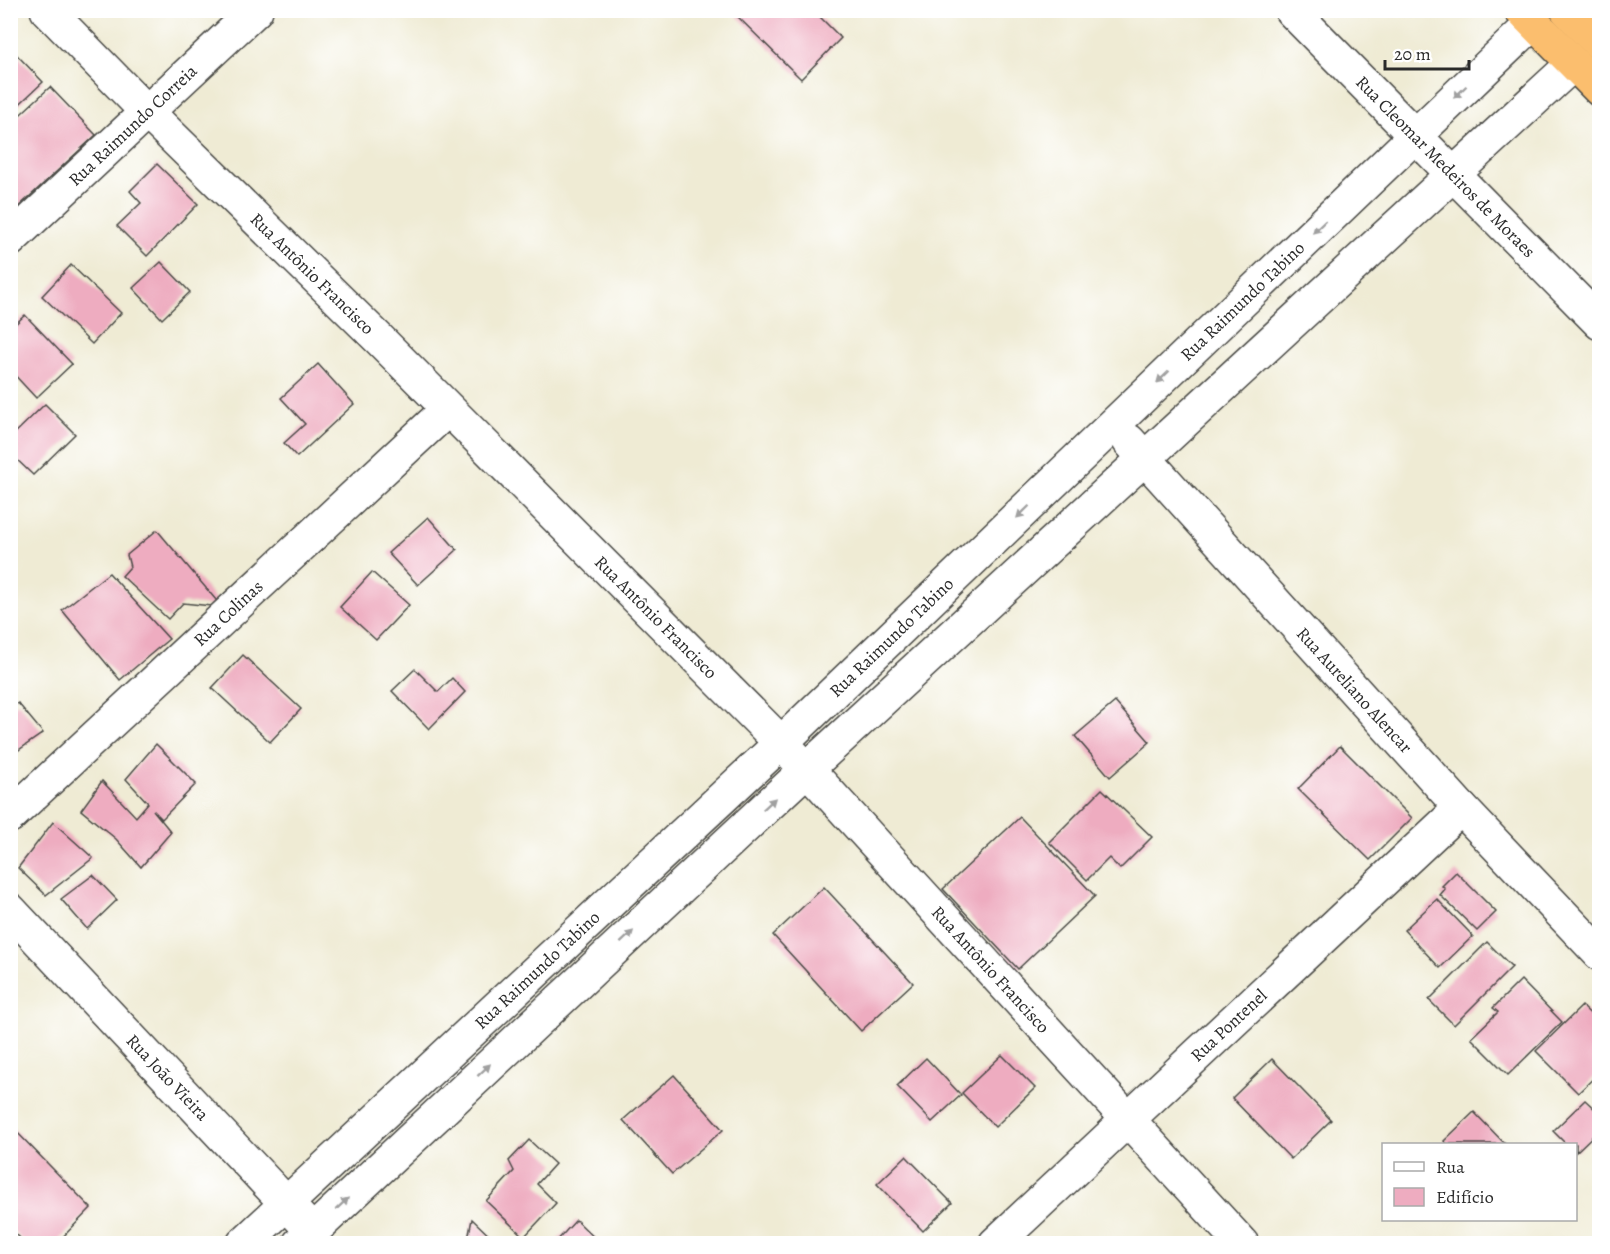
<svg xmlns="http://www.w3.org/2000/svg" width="1610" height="1254" font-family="Alegreya,serif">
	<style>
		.building { fill: #eeacc0 }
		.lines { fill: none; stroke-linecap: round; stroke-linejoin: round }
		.minor-casing { stroke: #484844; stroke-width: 36 }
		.highway-casing { stroke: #484844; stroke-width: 36 }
		.minor { stroke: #fff; stroke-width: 33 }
		.highway { stroke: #fbbe6e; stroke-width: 33 }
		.oneway { fill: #a0a0a0 }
		.labels { text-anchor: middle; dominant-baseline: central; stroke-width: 5; stroke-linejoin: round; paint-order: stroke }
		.street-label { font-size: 18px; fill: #2b2b2b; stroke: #fff }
	</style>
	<rect width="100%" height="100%" fill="#fff"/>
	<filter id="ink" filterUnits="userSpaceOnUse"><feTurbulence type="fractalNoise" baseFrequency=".0167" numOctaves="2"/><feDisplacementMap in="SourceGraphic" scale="12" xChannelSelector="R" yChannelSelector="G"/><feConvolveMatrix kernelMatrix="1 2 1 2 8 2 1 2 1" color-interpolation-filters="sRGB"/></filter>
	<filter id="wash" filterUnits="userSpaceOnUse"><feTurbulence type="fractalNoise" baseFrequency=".008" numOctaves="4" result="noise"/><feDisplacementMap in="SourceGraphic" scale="24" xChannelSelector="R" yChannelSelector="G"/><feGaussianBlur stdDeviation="1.35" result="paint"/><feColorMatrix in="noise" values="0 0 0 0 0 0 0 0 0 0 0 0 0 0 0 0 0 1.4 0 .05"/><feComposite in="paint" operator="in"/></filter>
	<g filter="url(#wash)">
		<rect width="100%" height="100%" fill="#efebd4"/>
		<g id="blocks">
			<g class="building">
				<polygon points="731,10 813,10 841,38 801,79"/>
				<polygon points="16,54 43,82 10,113 10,60"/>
				<polygon points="50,87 96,135 15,210 10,205 10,124"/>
				<polygon points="157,164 198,204 147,256 117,226 141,203 130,191"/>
				<polygon points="161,262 190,292 162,319 133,288"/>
				<polygon points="71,265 121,313 92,344 42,296"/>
				<polygon points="25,315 72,364 36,398 10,370 10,329"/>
				<polygon points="318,364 354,404 297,457 284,443 305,424 281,398"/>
				<polygon points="45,404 75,434 33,475 10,453 10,438"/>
				<polygon points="428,517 457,550 418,585 388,553"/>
				<polygon points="157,530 222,607 183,603 168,619 122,576 130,567 127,555"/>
				<polygon points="372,572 409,605 376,640 340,607"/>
				<polygon points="109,573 169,639 120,680 62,610"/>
				<polygon points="243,655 301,709 270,742 212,688"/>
				<polygon points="415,669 438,692 452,678 465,692 429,729 392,691"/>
				<polygon points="1115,702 1150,742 1110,777 1075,736"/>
				<polygon points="18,703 43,733 10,756 10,709"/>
				<polygon points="156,744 196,784 162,819 153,810 171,832 141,867 116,839 81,810 102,781 136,817 148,803 126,779"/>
				<polygon points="1340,746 1412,818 1370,860 1298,789"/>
				<polygon points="1102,789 1152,837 1120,869 1109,858 1087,880 1049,842"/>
				<polygon points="1020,817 1095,896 1018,969 943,889"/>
				<polygon points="53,822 93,858 46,895 18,868"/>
				<polygon points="1456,872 1496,912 1477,931 1440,895 1445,889 1442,886"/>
				<polygon points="93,875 117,900 87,929 61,899"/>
				<polygon points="824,887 913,983 861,1031 773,935"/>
				<polygon points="1437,899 1473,936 1440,968 1404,930"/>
				<polygon points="1487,942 1512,967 1454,1025 1429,1000"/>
				<polygon points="1521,980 1562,1022 1508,1075 1471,1038 1498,1012 1493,1008"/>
				<polygon points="1582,1006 1600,1023 1600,1072 1578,1093 1536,1051"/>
				<polygon points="1002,1055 1035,1088 995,1127 962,1093"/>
				<polygon points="926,1058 961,1095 932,1122 897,1086"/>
				<polygon points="1272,1059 1331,1120 1291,1159 1232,1098"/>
				<polygon points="674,1075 723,1130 672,1174 623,1120"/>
				<polygon points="1585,1100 1600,1114 1600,1129 1576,1152 1576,1144 1566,1144 1553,1131"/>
				<polygon points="1474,1112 1505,1144 1447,1144 1444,1141"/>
				<polygon points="10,1125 91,1208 56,1244 26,1244 10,1228"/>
				<polygon points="529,1140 555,1164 537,1184 556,1203 524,1237 486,1201 514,1171 509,1161"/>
				<polygon points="906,1156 952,1203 923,1231 877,1184"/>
				<polygon points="472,1219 498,1244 473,1244 468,1239"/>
				<polygon points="576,1220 601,1244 554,1244"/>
			</g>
		</g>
	</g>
	<g filter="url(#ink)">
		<use href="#blocks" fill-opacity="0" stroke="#484844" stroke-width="1.5"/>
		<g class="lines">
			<g class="minor-casing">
				<g id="minor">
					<path id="s1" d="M47,10L147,112L380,340L807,769L1242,1244"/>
					<path id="s2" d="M1291,10L1600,323"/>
					<path id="s3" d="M10,240L256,10"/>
					<path id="s4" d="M1129,441L1461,808L1600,954"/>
					<path id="s5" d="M10,816L448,409"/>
					<path id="s6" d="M10,910L301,1219"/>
					<path id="s7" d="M243,1244L781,743L1533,23"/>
					<polyline points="299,1244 807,769 1573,64"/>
					<path id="s8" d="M995,1244L1461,808"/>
				</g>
			</g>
			<g class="highway-casing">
				<g id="highway">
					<polyline points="1521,10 1600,90"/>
					<polyline points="1567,10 1600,44"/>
				</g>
			</g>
			<use href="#minor" class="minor"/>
			<use href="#highway" class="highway"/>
		</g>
		<defs><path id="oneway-solid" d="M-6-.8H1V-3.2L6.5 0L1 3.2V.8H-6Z" transform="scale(1.5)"/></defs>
		<g class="oneway">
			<use href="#oneway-solid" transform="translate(1460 92) rotate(136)"/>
			<use href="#oneway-solid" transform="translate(1319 227) rotate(136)"/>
			<use href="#oneway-solid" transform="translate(1163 377) rotate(136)"/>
			<use href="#oneway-solid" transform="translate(1023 512) rotate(136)"/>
			<use href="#oneway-solid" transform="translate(769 804) rotate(-43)"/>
			<use href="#oneway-solid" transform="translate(627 937) rotate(-43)"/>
			<use href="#oneway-solid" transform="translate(484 1070) rotate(-43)"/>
			<use href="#oneway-solid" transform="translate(342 1204) rotate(-43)"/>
		</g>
	</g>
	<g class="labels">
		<g class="street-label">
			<text stroke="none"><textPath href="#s3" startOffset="168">Rua Raimundo Correia</textPath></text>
			<text stroke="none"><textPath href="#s2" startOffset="220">Rua Cleomar Medeiros de Moraes</textPath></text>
			<text stroke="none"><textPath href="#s1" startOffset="374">Rua Antônio Francisco</textPath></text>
			<text stroke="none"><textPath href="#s7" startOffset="1374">Rua Raimundo Tabino</textPath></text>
			<text stroke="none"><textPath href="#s5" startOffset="298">Rua Colinas</textPath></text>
			<text stroke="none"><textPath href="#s1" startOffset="860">Rua Antônio Francisco</textPath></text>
			<text stroke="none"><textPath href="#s7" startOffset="888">Rua Raimundo Tabino</textPath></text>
			<text stroke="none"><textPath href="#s4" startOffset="336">Rua Aureliano Alencar</textPath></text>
			<text stroke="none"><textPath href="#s1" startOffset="1346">Rua Antônio Francisco</textPath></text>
			<text stroke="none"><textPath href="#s7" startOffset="402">Rua Raimundo Tabino</textPath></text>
			<text stroke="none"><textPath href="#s8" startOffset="320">Rua Pontenel</textPath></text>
			<text stroke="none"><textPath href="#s6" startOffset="230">Rua João Vieira</textPath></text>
		</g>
	</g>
	<rect width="1610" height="1254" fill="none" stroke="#fff" stroke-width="36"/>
	<rect x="1382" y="1143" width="195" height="78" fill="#ffffff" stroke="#aaaaaa" stroke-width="1.5"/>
	<rect x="1394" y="1162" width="30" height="9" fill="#ffffff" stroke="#aaaaaa" stroke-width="1.5"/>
	<text x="1436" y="1173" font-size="18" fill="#2b2b2b">Rua</text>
	<rect x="1394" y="1188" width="30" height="18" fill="#eeacc0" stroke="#aaaaaa" stroke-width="1.5"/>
	<text x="1436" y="1203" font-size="18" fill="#2b2b2b">Edifício</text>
	<path d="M1385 60v9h84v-9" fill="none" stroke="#2b2b2b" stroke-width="3"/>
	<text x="1394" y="60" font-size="18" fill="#2b2b2b" stroke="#ffffff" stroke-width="4.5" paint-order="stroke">20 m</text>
</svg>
